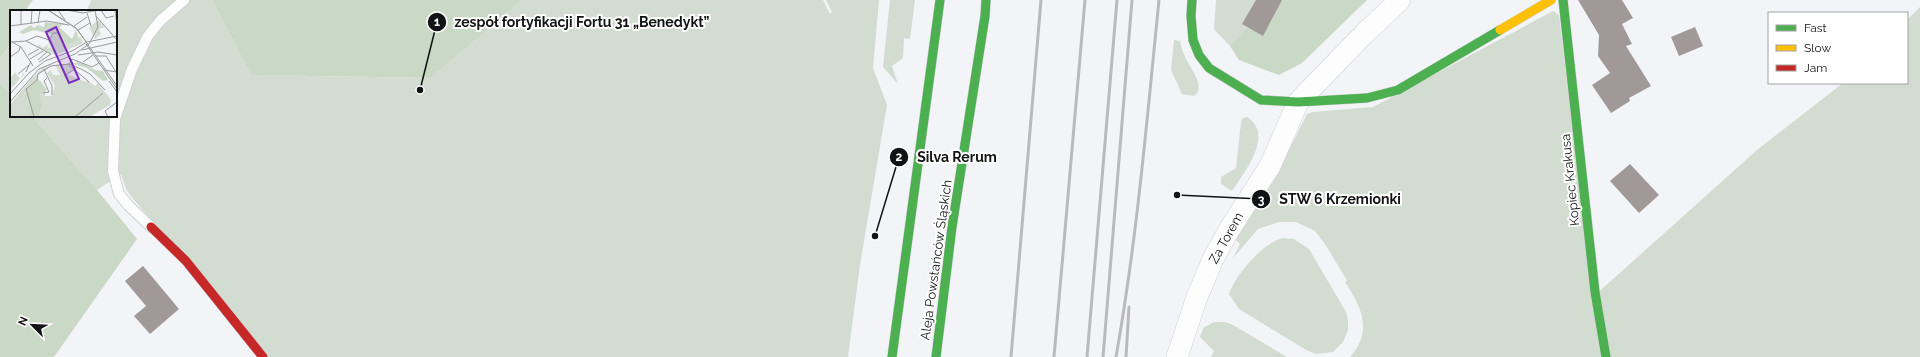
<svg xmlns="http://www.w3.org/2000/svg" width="1920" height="357" font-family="Raleway,sans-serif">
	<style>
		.green { fill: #d3dcd0 }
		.forest { fill: #cad8c6 }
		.building { fill: #a09998 }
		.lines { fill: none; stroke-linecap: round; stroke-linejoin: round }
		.lane-casing { stroke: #d0d1d4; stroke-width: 12 }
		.street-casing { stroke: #d0d1d4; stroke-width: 22 }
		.fast-casing { stroke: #d0d1d4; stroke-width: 10 }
		.slow-casing { stroke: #d0d1d4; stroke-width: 10 }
		.jam-casing { stroke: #d0d1d4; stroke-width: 10 }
		.lane { stroke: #fdfdfe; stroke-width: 10 }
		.street { stroke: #fdfdfe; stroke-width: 21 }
		.fast { stroke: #4caf50; stroke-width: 9 }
		.slow { stroke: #ffc107; stroke-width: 9 }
		.jam { stroke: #c62828; stroke-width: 9 }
		.rail { stroke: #bababc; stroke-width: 3 }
		.labels { text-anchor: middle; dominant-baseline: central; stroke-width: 4; stroke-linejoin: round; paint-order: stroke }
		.street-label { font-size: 13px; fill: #121314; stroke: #fff }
		.inset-road { fill: none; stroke: #989a9c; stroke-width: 1 }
		.view { fill: #7b2cbf; fill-opacity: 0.15; stroke: #7b2cbf; stroke-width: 2 }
		.inset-edge { fill: none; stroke: #121314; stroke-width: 2 }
		.leader { fill: none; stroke: #121314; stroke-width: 1.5 }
		.callout-dot { fill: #121314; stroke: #fff; stroke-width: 1.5 }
		.mark-label { font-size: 12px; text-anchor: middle; font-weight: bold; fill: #fff }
		.callout-label { font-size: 14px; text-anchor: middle; font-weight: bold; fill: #121314; stroke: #fff; stroke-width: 4; stroke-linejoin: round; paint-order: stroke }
	</style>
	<rect width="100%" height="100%" fill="#f2f4f7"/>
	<g class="green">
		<polygon points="91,0 212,0 251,75 431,78 522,0 823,0 830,14 832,12 826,0 879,0 873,68 887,105 860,265 848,357 268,357 135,201 127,191 121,174 97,190 32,116 116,116 116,11 87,11"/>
		<polygon points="890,0 915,0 910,39 904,38 903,58 892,66 898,84 883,67"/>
		<polygon points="1216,0 1272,0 1230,46 1214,29"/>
		<path d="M1920,7V357H1350C1373,331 1362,308 1345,282L1347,281L1345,277L1325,244L1315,231L1296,222H1279L1258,229L1233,258L1240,244L1235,239L1275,178L1307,114L1313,112L1373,107L1553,11L1559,15L1593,297L1757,150L1843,83H1907V20Z"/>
		<path d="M1174,40L1180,41C1181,47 1183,53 1186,59C1190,68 1207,88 1194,96L1182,94L1171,70Z"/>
		<polygon points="11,43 11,94 0,83 0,57 4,54"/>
		<path d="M1247,117C1275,135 1244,172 1232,191L1221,184V177L1236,168L1241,122L1243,118Z"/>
		<path d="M1283,238L1294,239L1309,249L1346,312L1348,320V330L1343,342L1333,352L1316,354L1306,350L1239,309L1229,294C1235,275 1263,243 1283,238Z"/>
		<polygon points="1214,322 1225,322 1233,325 1287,357 1211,357 1214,351 1200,337 1203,328"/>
	</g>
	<g class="forest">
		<path d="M0,0H33L29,5L26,11H11C11,27 15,46 0,57Z"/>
		<polygon points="212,0 522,0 431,78 251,75"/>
		<polygon points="1272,0 1367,0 1302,63 1279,75 1239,60 1230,46"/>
		<polygon points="0,83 11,94 11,116 32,116 97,190 137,239 54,357 0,357"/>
	</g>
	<g class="building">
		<polygon points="1256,0 1282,0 1263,36 1242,24"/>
		<polygon points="1578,0 1622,0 1633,18 1622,24 1632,44 1626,46 1651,86 1629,98 1630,101 1611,113 1592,85 1610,73 1598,56 1599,35"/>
		<polygon points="1695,27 1703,46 1679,56 1671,37"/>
		<polygon points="1630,164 1659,195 1639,213 1610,181"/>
		<polygon points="143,266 179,309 150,334 134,316 146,306 125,281"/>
	</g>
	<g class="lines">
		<g class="lane-casing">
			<polyline id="lane" points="151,227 128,205 119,194 113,171 115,119 132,69 148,36 160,21 184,0"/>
		</g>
		<g class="street-casing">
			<polyline id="street" points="1177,357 1197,297 1213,259 1229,230 1270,166 1298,102 1364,34 1400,0"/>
		</g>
		<g class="fast-casing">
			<g id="fast">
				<polyline points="1192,0 1191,16 1193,40 1199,55 1209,68 1261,100 1298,102 1367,98 1398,90 1500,30"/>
				<polyline points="1563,0 1595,292 1606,357"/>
				<polyline points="892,357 940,0"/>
				<polyline points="936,357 952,227 985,16 986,0"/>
			</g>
		</g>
		<g class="slow-casing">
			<polyline id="slow" points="1500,30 1551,0"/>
		</g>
		<g class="jam-casing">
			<polyline id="jam" points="151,227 186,261 263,357"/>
		</g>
		<use href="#lane" class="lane"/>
		<use href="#street" class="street"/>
		<use href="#fast" class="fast"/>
		<use href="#slow" class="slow"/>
		<use href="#jam" class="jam"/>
		<g class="rail">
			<polyline points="1011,357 1041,0"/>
			<polyline points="1054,357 1085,0"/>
			<polyline points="1087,357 1117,0"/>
			<polyline points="1103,357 1132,0"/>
			<path d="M1116,357C1137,239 1147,119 1159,0"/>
			<polyline points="1126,357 1129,307"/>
		</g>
	</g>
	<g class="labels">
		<g class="street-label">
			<text transform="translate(1570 180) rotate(-96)">Kopiec Krakusa</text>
			<text transform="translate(1226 238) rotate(-61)">Za Torem</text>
			<text transform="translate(936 260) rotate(-82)">Aleja Powstańców Śląskich</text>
		</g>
	</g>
	<g transform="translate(10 10)">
		<rect width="107" height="107" fill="#f2f4f7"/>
		<path d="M89,10L95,17L89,19L91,24L85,29L79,17ZM44,18L50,21L47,25L49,30L59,35L69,29L70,26L73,33L46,45L41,43L28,37L29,34L32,38L39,34L37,37L41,38L37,29L39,31ZM49,53L43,55L28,64L27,70L18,76L15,84L30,70L36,79L35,86H42L45,76L37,63L41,60L43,65H50L45,55L58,54L64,59L57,64L76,72L77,70L85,76L88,73L101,90L100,95L79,107H25L21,98L17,107H0V95L23,67L33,58L38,56ZM11,59L14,64L2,78L0,69L5,62L10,69L13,63Z" fill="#d3dcd0"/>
		<path d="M35,12L60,15H51L50,18L62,29L66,20L69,29L59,35L49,30L47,25L50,21L46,18L41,24L24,20L13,24L9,22L21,15L24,18L28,15L34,17ZM66,50L85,60L93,61L98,70L93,71L77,58L59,53H67ZM28,69L37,80L29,84L32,96L28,107H17L21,98L16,79Z" fill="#cad8c6"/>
		<path class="inset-road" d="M11,0V15M38,0L66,18L77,33M38,0L67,19L107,76M48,0L55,10M56,0L73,3L88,0M91,0L96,8L104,6M105,0L107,15M77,3L81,16M86,6L107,30M28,13L30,0M21,14L22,0M0,16L37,11L59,15M64,16L77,7M68,20L80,13M0,31L11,37L23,56M16,31L41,44L29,52M2,32L16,31L27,26L39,30L43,23H49M76,34L107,79M72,40L107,32M18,45L29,39M68,45L88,42L107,45M86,46H96L106,62M0,47L9,41L10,37M20,49L33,41M28,50L37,42M73,52L83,45M59,54L62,49L82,57L89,53M59,55L79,72M34,59L42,76V85M94,60L107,62M16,62L21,51M8,64L19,55M54,66L65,59M99,71L107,82M33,83L39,82L34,71L37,68M0,84L19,63L35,51L62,41L77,32L107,26M0,92L29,59L65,44L79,34L88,17L85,0M24,107L16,79L27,70L28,64L41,56L59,54L71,59L80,64L95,80M65,107L93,83M98,107L95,101L107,92"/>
		<path class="view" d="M46,17L69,69L59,73L36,22Z"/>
		<rect width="107" height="107" class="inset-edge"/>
	</g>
	<path class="leader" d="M420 90L437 22M875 236L899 157M1177 195L1261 199"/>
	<g class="callout-dot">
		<circle cx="420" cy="90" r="4"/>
		<circle cx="875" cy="236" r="4"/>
		<circle cx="1177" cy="195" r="4"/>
		<circle cx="437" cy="22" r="10"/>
		<circle cx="899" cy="157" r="10"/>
		<circle cx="1261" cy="199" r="10"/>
	</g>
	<g class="mark-label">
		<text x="437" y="26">1</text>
		<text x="899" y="161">2</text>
		<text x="1261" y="204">3</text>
	</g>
	<g class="callout-label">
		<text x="582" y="27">zespół fortyfikacji Fortu 31 „Benedykt”</text>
		<text x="957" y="162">Silva Rerum</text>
		<text x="1340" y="204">STW 6 Krzemionki</text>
	</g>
	<rect x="1768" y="12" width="140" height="72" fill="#ffffff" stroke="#a0a1a1"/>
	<rect x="1776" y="25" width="20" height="6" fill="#4caf50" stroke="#a0a1a1"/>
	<text x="1804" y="32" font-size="12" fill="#121314">Fast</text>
	<rect x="1776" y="45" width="20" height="6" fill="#ffc107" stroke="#a0a1a1"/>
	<text x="1804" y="52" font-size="12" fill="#121314">Slow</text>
	<rect x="1776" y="65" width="20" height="6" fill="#c62828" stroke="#a0a1a1"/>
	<text x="1804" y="72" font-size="12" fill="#121314">Jam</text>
	<g transform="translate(32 325) rotate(294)" stroke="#ffffff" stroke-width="3" paint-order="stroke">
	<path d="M0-3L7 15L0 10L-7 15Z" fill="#121314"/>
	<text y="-6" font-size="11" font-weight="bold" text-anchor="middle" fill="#121314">N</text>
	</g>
</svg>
